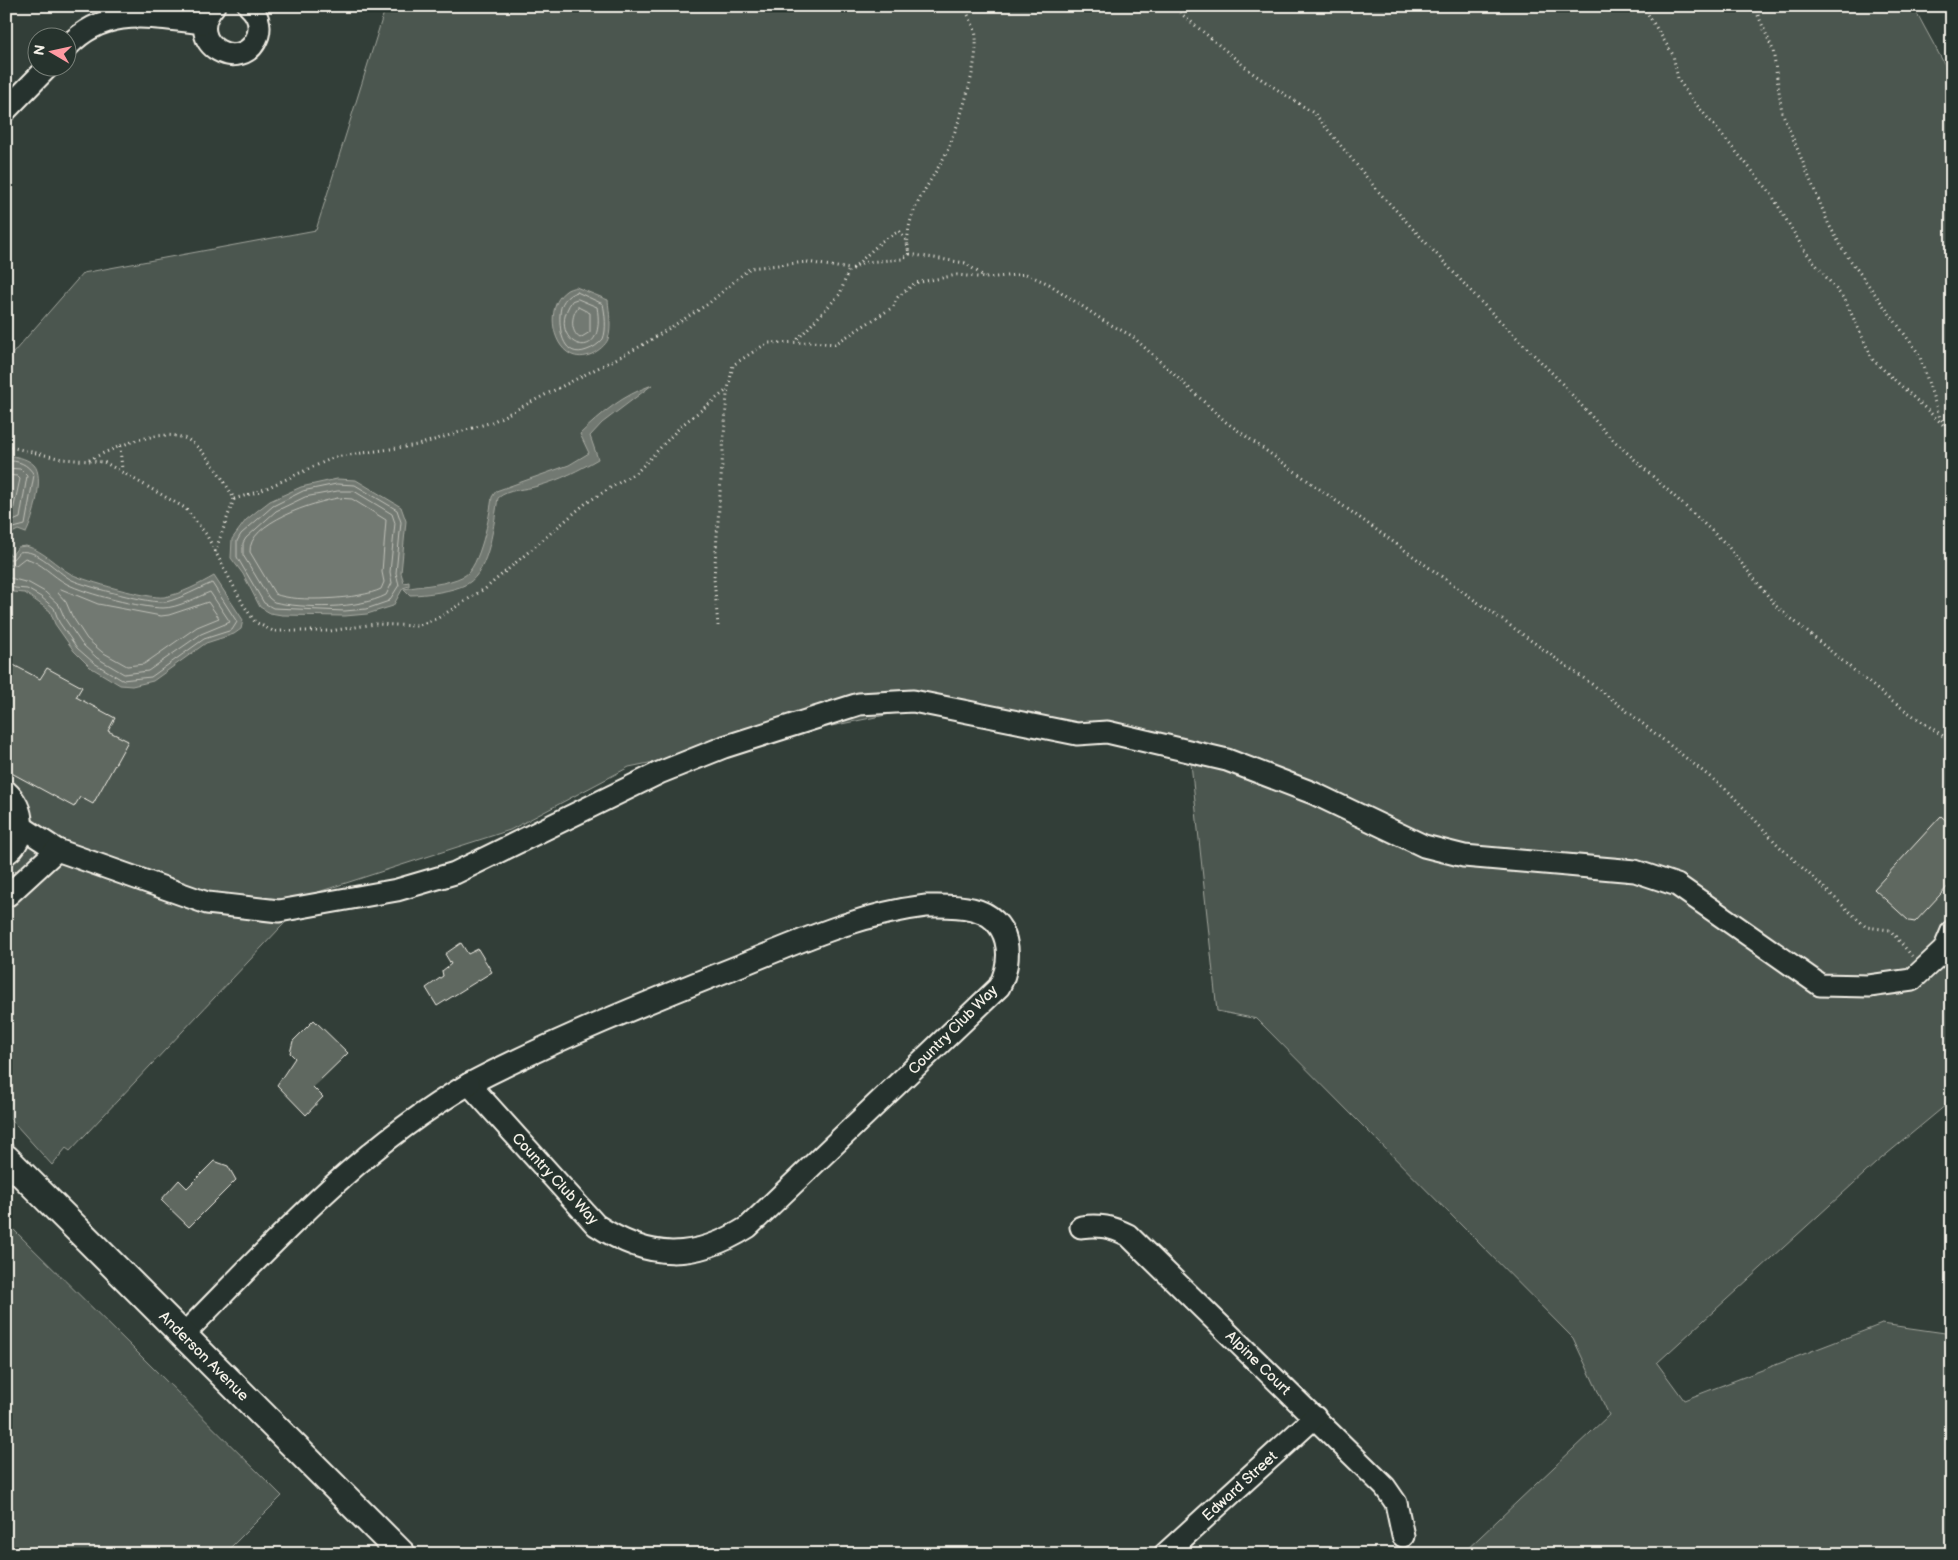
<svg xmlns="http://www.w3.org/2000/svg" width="1958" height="1560" font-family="'Balsamiq Sans',sans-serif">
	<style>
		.green { fill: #4c564f; stroke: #a0a49c }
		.water { fill: #727972; stroke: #a6a9a1 }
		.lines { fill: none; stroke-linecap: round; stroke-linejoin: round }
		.shore { stroke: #c0c1b9; stroke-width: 1 }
		.building { fill: #5f6861; stroke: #f4f1e8 }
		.minor-casing { stroke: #f4f1e8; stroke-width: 25 }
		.major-casing { stroke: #f4f1e8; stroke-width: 30 }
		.path { stroke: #f4f1e8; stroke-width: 3; stroke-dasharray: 1 4; stroke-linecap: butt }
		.minor { stroke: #26332d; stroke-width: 21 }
		.major { stroke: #26332d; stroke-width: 26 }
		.labels { text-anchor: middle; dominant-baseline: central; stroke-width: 5; stroke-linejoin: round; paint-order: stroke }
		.street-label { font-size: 15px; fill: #f4f1e8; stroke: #26332d }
	</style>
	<rect width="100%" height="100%" fill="#323e38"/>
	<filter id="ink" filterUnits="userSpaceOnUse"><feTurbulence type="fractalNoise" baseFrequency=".02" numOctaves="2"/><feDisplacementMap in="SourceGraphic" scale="10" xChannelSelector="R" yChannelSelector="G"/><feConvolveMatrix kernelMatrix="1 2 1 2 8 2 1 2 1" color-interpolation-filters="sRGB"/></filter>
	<g filter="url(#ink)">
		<g class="green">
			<polygon points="386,6 1913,6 1952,78 1952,1100 1876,1163 1657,1363 1684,1400 1882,1324 1952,1334 1952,1554 1462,1554 1609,1415 1573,1338 1257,1019 1217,1011 1191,763 940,704 629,767 510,830 312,894 70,1151 66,1148 52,1165 6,1114 6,361 83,273 316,230"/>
			<polygon points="6,1222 282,1496 224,1554 6,1554"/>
		</g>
		<g class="water">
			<path d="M576,287L608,300C609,312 612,328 608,339C606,345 598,351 592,354C556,370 540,309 566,291C568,289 573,288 576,287Z"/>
			<path d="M652,385L602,423L590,436L598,459C579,470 560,480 538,486C525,490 508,489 498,498C494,521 490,571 467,584C454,591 425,595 410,595L404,589C424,585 446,585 464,576C480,568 490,514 492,497L496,491L569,465L589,453L580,434C603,412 622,396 652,385Z"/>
			<path d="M12,456C19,457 28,459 34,465C45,476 33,520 26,533L18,530L6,536V457Z"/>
			<polygon points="337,479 356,480 401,507 406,521 401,573 404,583 409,582 409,586 403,588 393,606 367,614 345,616 282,615 270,613 260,607 243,574 231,558 232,539 246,520 257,511 270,501 301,487"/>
			<path d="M26,546C44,551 55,565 71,574C85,581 149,599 164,597C181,594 200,584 214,576L243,620L241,629L234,634L206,643L153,681L132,686L120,685L90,667L74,651L55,624L50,611L25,593L13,592L7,587L6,553L12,555L18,547Z"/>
		</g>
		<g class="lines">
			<g class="shore">
				<path d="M577,292L603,304C605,313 607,330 603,339C599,344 593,348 587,350C564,359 559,332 560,315C560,304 566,295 577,292Z"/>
				<path d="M578,299L597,307C608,371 542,343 572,301Z"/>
				<path d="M578,307L590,313V332L580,338C570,332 571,315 578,307Z"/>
				<path d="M6,461C18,460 28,464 34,475L25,525L6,530"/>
				<polyline points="6,468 20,469 27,476 20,518 6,524"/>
				<polyline points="6,475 17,476 20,479 13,511 6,516"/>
				<polygon points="337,484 355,485 397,510 401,522 396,573 399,585 389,601 366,609 345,611 273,608 264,603 237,557 237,541 241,534 273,506 303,491"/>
				<path d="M338,491H354L392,514L395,523L390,572L392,583L386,595C359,609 303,609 274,602L269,598L243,555V543L246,538L276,511L305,497Z"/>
				<path d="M338,498L352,499L386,520L382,572L384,582L381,589C361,599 295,603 275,594L250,552C248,522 315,502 338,498Z"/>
				<path d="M6,559H13L19,552C38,548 56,572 72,580C87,587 152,604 166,602C182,598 197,589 212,583L237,622L232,630L204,639L151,677L122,680L94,663L77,648L59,622L54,608L41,597L27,589L15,588L6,583"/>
				<path d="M6,565H16L25,558C41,562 52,576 67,584C86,594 142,608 163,608C178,608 197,597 210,592L230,622L201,634L148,671L124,674L97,658L82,644L65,619L59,605L45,592L29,583L6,577"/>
				<polygon points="61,589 98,604 161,616 169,615 208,602 219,618 197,627 144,664 127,666 102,652 87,639 72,616 66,602 58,593"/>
			</g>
		</g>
		<g class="building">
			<polygon points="6,661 40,679 47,668 82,687 76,697 115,718 108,731 128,741 93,804 80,797 74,807 6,770"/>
			<polygon points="1941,816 1952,826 1952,882 1915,922 1909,921 1874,889"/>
			<polygon points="461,943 468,954 478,949 492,972 437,1006 426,988 443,976 442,971 451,964 445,954"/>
			<polygon points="314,1020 348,1053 313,1087 323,1097 306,1115 277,1085 295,1058 290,1053 293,1041"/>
			<polygon points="214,1161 228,1166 236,1180 189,1227 161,1200 179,1180 187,1188"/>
		</g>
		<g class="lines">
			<g class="minor-casing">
				<g id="minor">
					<path d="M214,6C181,44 244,77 258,35C261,24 257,13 249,6"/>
					<path d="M68,46C107,5 153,18 204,23"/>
					<polyline points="6,110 47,68"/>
					<path d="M6,791C25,808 28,839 6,854"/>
					<polyline points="22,827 57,850"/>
					<polyline points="8,895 57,850 207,903 279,911 397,890 455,873 659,773 724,747 859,704 913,701 1077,734 1107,732 1227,760 1313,793 1424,846 1464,856 1635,871 1677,885 1820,985 1869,986 1912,980 1944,950 1952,931"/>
					<path d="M926,906C941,906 957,905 972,909C1011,918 1014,958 999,987L748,1227C694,1261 649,1260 596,1225L469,1084C556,1039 648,1002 739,966C801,941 859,914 926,906Z"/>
					<path id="s1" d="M1081,1227C1099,1224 1112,1227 1128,1235L1385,1487L1396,1503L1403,1536"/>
					<path d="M183,1335C273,1244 357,1149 469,1084"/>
					<path id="s2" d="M1165,1554L1315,1417"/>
				</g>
			</g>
			<g class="major-casing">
				<g id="major">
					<path id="s3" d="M6,1158L402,1554"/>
				</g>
			</g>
			<g class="path">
				<path d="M964,6C968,16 976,28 976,38C978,66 959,124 948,149C932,184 901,213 909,254L965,263L985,277"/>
				<polyline points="1172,6 1255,75 1315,114 1377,190 1481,302 1556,377 1609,436 1726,544 1777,607 1890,700 1952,742"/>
				<polyline points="1643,6 1673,55 1678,79 1690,97 1770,192 1804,250 1845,300 1873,360 1952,433"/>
				<polyline points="1754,6 1773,50 1782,112 1829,225 1845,253 1919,354 1940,418 1948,427"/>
				<polygon points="899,231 907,242 909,254 902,259 866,262 851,270 882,241"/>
				<polyline points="6,446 62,459 104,462 185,508 206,534 243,604 255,622 273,631 330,631 375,624 417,626 438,618 486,588 586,503 638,471 682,425 727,390"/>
				<polyline points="120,446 122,470"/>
				<path d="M89,460C114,448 156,428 184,438C202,444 226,483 234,499L215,552"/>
				<polyline points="234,499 260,491 335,457 418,445 492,422 641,346 708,304 750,268 807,262 849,269 840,294 795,342"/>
				<polyline points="718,626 714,578 727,394 733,365 767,343 812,342 835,344 893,307 898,297 915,283 957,275 986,278 1026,274 1049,284 1104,321 1132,336 1226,422 1600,690 1729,792 1779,846 1866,927 1890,930 1912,956"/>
			</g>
			<use href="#minor" class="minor"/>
			<use href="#major" class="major"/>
		</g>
	</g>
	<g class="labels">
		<g class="street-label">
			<text transform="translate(953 1030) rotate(-45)">Country Club Way</text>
			<text transform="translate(555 1179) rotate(47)">Country Club Way</text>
			<text stroke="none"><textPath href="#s3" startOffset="280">Anderson Avenue</textPath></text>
			<text stroke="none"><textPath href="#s1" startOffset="231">Alpine Court</textPath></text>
			<text stroke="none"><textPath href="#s2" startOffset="101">Edward Street</textPath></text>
		</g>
	</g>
	<rect width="1958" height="1560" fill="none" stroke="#26332d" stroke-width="25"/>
	<rect x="12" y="12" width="1933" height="1535" fill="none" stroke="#f4f1e8" stroke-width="2" filter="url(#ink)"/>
	<g transform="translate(52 52) rotate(279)"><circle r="24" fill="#26332d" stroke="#787f78"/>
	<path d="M0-4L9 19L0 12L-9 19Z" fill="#ff9aa2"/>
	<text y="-8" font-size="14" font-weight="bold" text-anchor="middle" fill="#f4f1e8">N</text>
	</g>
</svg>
